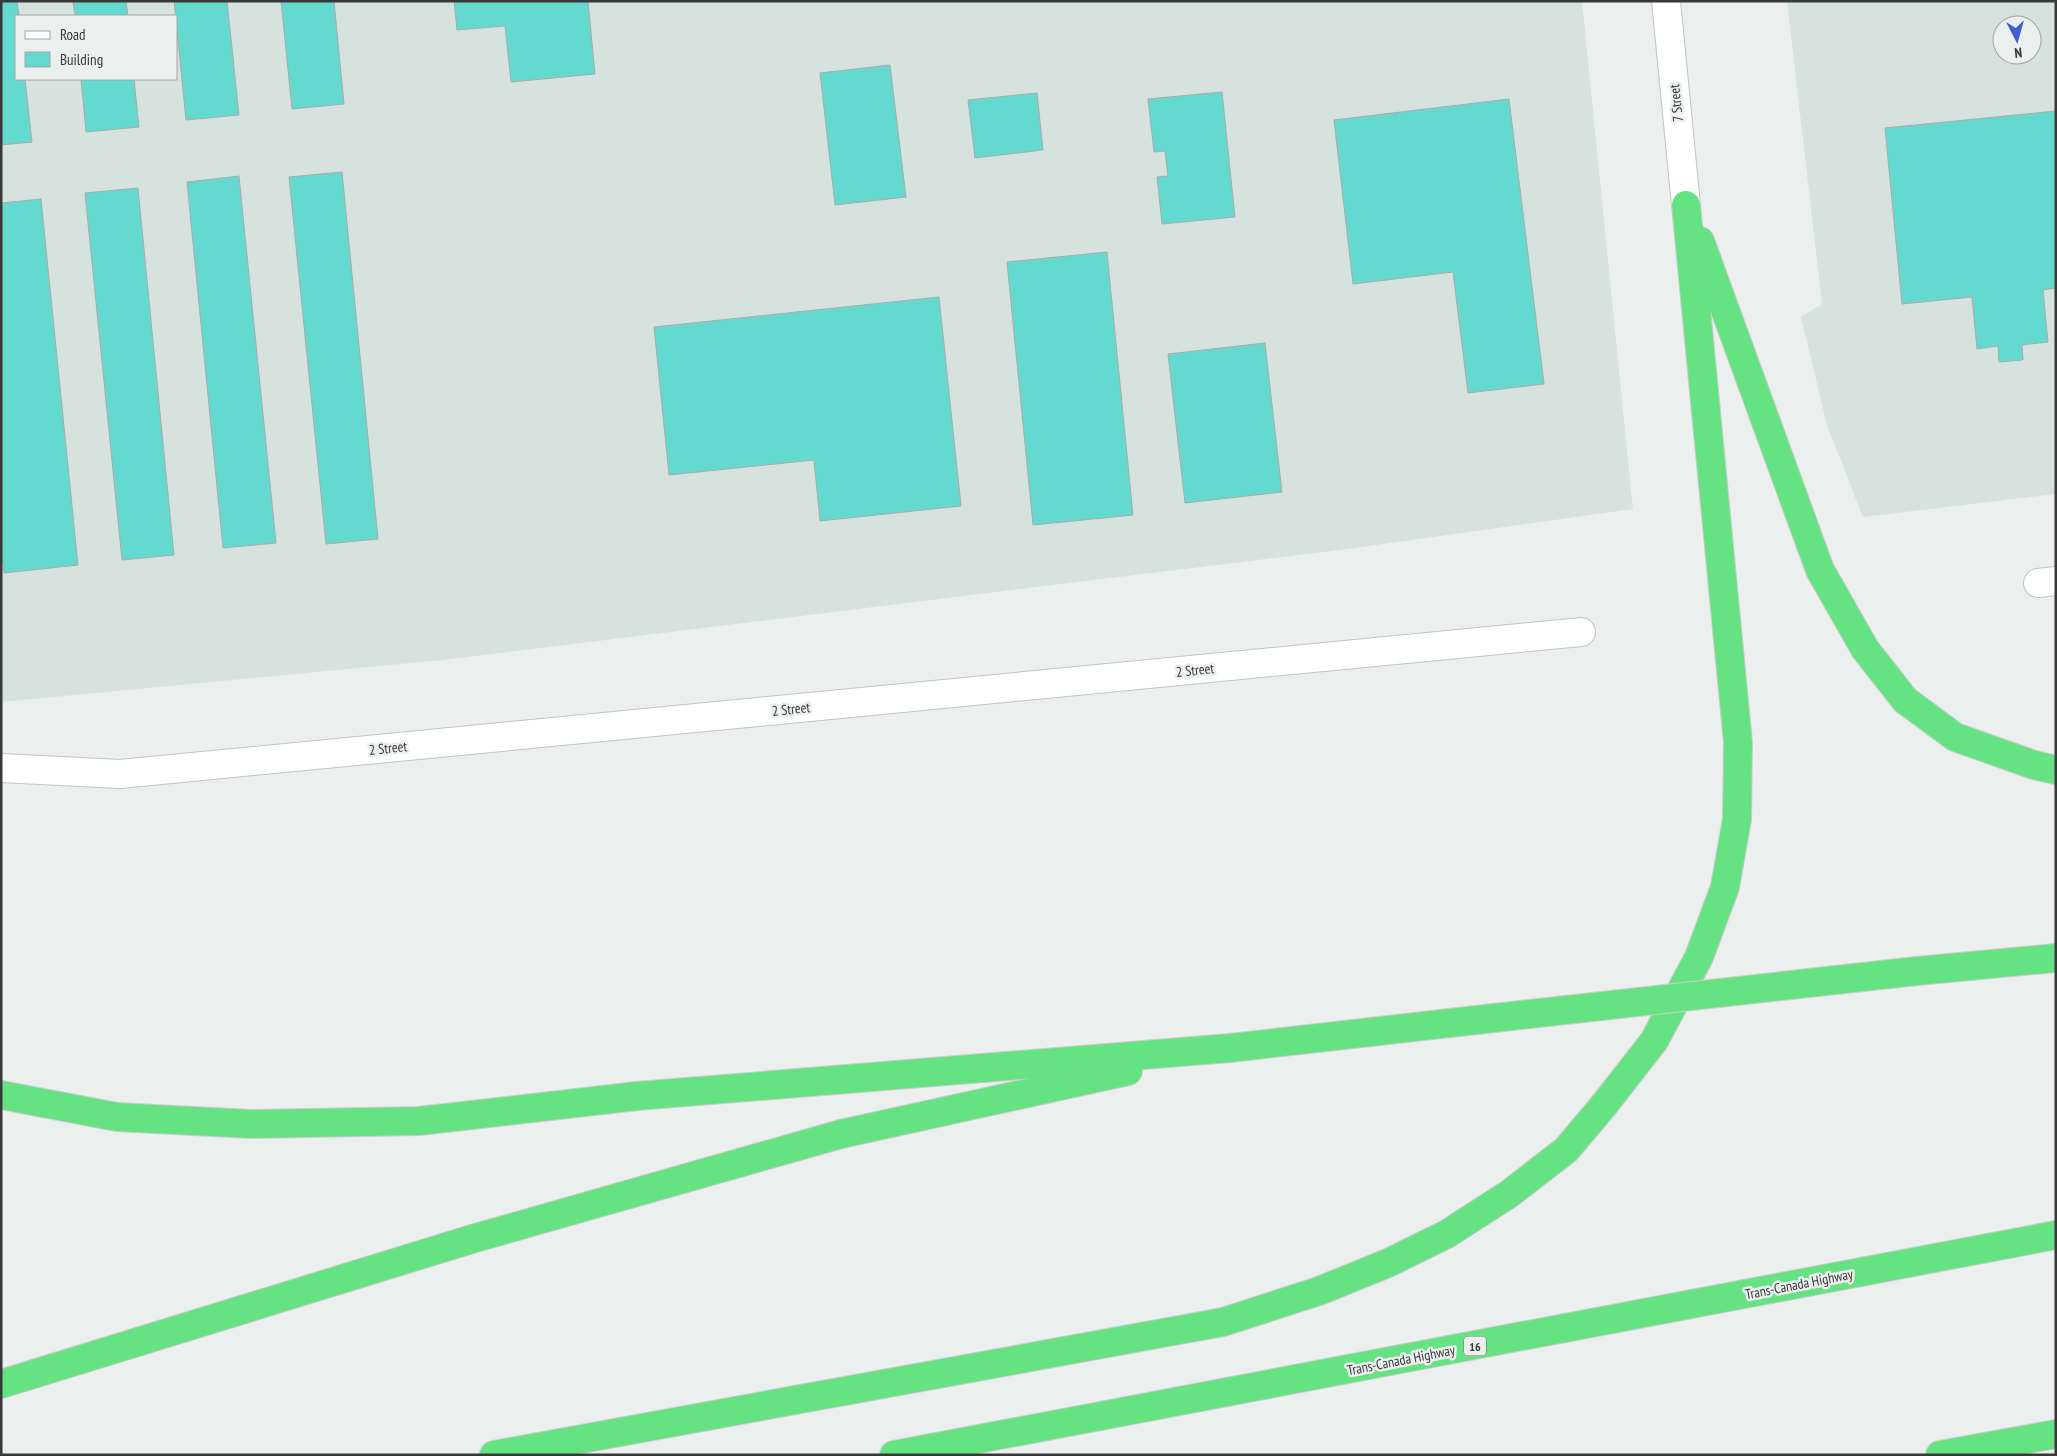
<svg xmlns="http://www.w3.org/2000/svg" width="2057" height="1456" font-family="'PT Sans Narrow',sans-serif">
	<style>
		.built { fill: #d6e2dd; fill-rule: evenodd }
		.building { fill: #64d9d0; stroke: #a8acab }
		.lines { fill: none; stroke-linecap: round; stroke-linejoin: round }
		.street-casing { stroke: #c0c4c2; stroke-width: 30 }
		.secondary-casing { stroke: #c0c4c2; stroke-width: 30 }
		.highway-casing { stroke: #cbcccb; stroke-width: 30 }
		.street { stroke: #fff; stroke-width: 28 }
		.secondary { stroke: #fff; stroke-width: 28 }
		.highway { stroke: #65e383; stroke-width: 28 }
		.highway-bridge-casing { stroke: #cbcccb; stroke-width: 30; stroke-linecap: butt }
		.highway-bridge { stroke: #65e383; stroke-width: 28 }
		.labels { text-anchor: middle; dominant-baseline: central; stroke-width: 5; stroke-linejoin: round; paint-order: stroke }
		.shield { fill: #ebefed; stroke: #6e706e; stroke-width: 1 }
		.shield-label { font-size: 12px; font-weight: bold; fill: #383938 }
		.street-label { font-size: 14px; fill: #383938; stroke: #ebefed }
	</style>
	<rect width="100%" height="100%" fill="#ebefed"/>
	<g class="built">
		<path d="M1,1H1582L1633,509L1347,549L442,660L1,702ZM16,16H176V79H16Z"/>
		<path d="M1787,1H2056V494L1863,517L1827,425L1801,317L1822,304ZM2002,25H2032V55H2002Z"/>
	</g>
	<g class="building">
		<polygon points="1,1 17,1 19,16 16,16 16,79 25,79 32,142 1,145"/>
		<polygon points="73,1 126,1 128,16 75,16"/>
		<polygon points="174,1 227,1 239,115 186,120"/>
		<polygon points="281,1 334,1 344,104 292,109"/>
		<polygon points="454,1 588,1 595,74 511,82 505,26 457,30"/>
		<polygon points="890,65 906,197 835,205 820,73"/>
		<polygon points="81,79 134,79 139,127 86,132"/>
		<polygon points="1222,92 1235,217 1162,224 1157,177 1168,176 1165,151 1154,152 1148,99"/>
		<polygon points="1037,93 1043,150 975,158 968,100"/>
		<polygon points="1509,99 1544,384 1468,393 1453,272 1353,284 1334,120"/>
		<polygon points="2056,111 2056,288 2043,290 2048,342 2022,345 2023,360 1999,362 1998,346 1977,349 1972,297 1902,304 1885,128"/>
		<polygon points="342,172 378,539 326,544 289,177"/>
		<polygon points="239,176 276,543 223,548 187,182"/>
		<polygon points="138,188 174,555 122,560 85,193"/>
		<polygon points="41,199 78,565 4,573 1,549 1,203"/>
		<polygon points="1107,252 1133,515 1033,525 1007,262"/>
		<polygon points="939,297 961,506 820,521 814,460 669,475 654,327"/>
		<polygon points="1265,343 1282,492 1185,503 1168,354"/>
	</g>
	<g class="lines">
		<g class="street-casing">
			<g id="street">
				<polyline points="2038,583 2056,581"/>
				<polyline points="1,768 120,774 1581,632"/>
			</g>
		</g>
		<g class="secondary-casing">
			<polyline id="secondary" points="1666,1 1686,205"/>
		</g>
		<g class="highway-casing">
			<g id="highway">
				<polyline points="1700,241 1820,570 1865,649 1905,700 1955,737 2034,765 2056,770"/>
				<polyline points="1917,971 2056,958"/>
				<polyline points="1,1095 117,1117 251,1124 419,1121 637,1096 1230,1048 1485,1019"/>
				<polyline points="1,1384 472,1239 841,1134 1128,1071"/>
				<polyline points="494,1455 1223,1322 1319,1291 1388,1263 1447,1234 1509,1194 1566,1150 1604,1105 1654,1041 1699,957 1725,887 1737,819 1738,743 1686,205"/>
				<polyline points="894,1455 2056,1235"/>
				<polyline points="1940,1455 2056,1434"/>
			</g>
		</g>
		<use href="#street" class="street"/>
		<use href="#secondary" class="secondary"/>
		<use href="#highway" class="highway"/>
		<g class="highway-bridge-casing">
			<polyline id="highway-bridge" points="1485,1019 1917,971"/>
		</g>
		<use href="#highway-bridge" class="highway-bridge"/>
	</g>
	<g class="labels">
		<rect class="shield" x="1464" y="1336.5" width="22" height="19" rx="4"/>
		<g class="shield-label">
			<text x="1475" y="1346">16</text>
		</g>
		<g class="street-label">
			<text transform="translate(1676 103) rotate(-96)">7 Street</text>
			<text transform="translate(1195 670) rotate(-6)">2 Street</text>
			<text transform="translate(791 709) rotate(-6)">2 Street</text>
			<text transform="translate(388 748) rotate(-6)">2 Street</text>
			<text transform="translate(1799 1284) rotate(-11)">Trans-Canada Highway</text>
			<text transform="translate(1401 1360) rotate(-11)">Trans-Canada Highway</text>
		</g>
	</g>
	<rect width="2057" height="1456" fill="none" stroke="#383938" stroke-width="5"/>
	<rect x="15" y="15" width="162" height="65" fill="#ebefed" stroke="#a3a6a5"/>
	<rect x="25" y="31" width="25" height="8" fill="#ffffff" stroke="#a3a6a5"/>
	<text x="60" y="40" font-size="15" fill="#383938">Road</text>
	<rect x="25" y="52" width="25" height="15" fill="#64d9d0" stroke="#a3a6a5"/>
	<text x="60" y="65" font-size="15" fill="#383938">Building</text>
	<g transform="translate(2017 40) rotate(174)"><circle r="24" fill="#ebefed" stroke="#a3a6a5"/>
	<path d="M0-4L9 19L0 12L-9 19Z" fill="#3c5fd1"/>
	<text y="-8" font-size="14" font-weight="bold" text-anchor="middle" fill="#383938">N</text>
	</g>
</svg>
